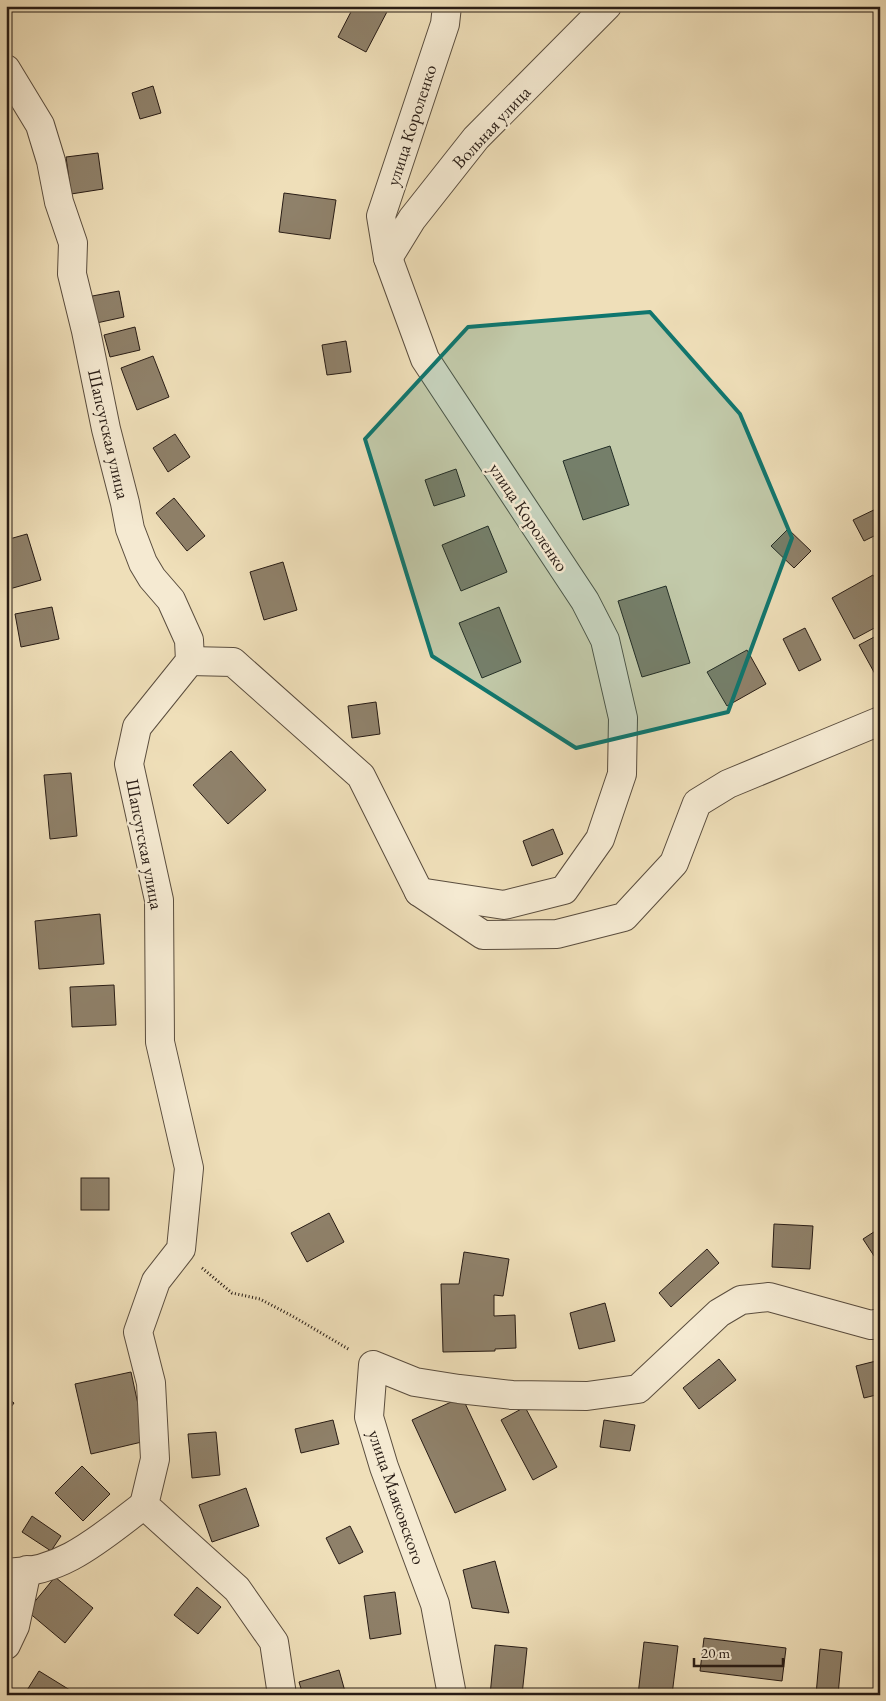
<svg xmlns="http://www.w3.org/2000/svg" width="886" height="1701" font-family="'EB Garamond',serif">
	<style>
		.building { fill: #8f816a; stroke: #281c15 }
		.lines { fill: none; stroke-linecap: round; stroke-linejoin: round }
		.street-casing { stroke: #5a4d3e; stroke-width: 30 }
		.path { stroke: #281c15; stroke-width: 3; stroke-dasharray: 1 2.5; stroke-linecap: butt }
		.street { stroke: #f5ead2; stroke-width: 28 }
		.marked { fill: #0f766e; fill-opacity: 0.2; stroke: #0f766e; stroke-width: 4; stroke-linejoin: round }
		.labels { text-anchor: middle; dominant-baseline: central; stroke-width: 5; stroke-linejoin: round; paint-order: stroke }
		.street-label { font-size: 18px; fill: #281c15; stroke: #f5ead2 }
	</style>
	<rect width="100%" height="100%" fill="#efdfb9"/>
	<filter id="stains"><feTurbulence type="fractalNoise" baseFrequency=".004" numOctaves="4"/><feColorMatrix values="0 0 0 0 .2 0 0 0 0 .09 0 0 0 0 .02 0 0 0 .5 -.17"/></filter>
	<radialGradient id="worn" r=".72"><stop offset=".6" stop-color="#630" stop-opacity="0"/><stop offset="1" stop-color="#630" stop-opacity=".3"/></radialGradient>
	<g class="building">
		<polygon points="354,6 390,6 366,52 338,37"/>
		<polygon points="153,86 161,113 140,119 132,93"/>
		<polygon points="98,153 103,189 71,194 66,157"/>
		<polygon points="284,193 336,200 330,239 279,232"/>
		<polygon points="119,291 124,317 92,324 87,297"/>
		<polygon points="135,327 140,350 110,357 104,335"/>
		<polygon points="346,341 351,372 327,375 322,345"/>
		<polygon points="153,356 169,397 137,410 121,368"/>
		<polygon points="175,434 190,457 168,472 153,448"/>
		<polygon points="610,446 629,505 583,520 563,461"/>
		<polygon points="456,469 465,496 434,506 425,480"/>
		<polygon points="174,498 205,536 187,551 156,513"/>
		<polygon points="880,507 880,533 864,541 853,520"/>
		<polygon points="488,526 507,572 461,591 442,545"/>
		<polygon points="788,529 811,551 794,568 771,546"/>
		<polygon points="27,534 41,580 6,590 6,540"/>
		<polygon points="283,562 297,610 264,620 250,572"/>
		<polygon points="873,575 880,586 880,625 854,639 832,598"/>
		<polygon points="666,586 690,663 642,677 618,601"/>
		<polygon points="52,607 59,639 21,647 15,614"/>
		<polygon points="499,607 521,662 482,678 459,623"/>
		<polygon points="805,628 821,660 799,671 783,639"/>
		<polygon points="880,634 880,683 859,645"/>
		<polygon points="747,650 766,684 727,706 707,672"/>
		<polygon points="376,702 380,734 352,738 348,706"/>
		<polygon points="231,751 266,790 228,824 193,785"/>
		<polygon points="71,773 77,836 50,839 44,775"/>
		<polygon points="553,829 563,854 532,866 523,841"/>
		<polygon points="100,914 104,964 39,969 35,921"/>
		<polygon points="114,985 116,1025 72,1027 70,987"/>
		<rect x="81" y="1178" width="28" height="32"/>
		<polygon points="329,1213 344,1242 307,1262 291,1233"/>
		<polygon points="774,1224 813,1226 810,1269 772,1267"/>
		<polygon points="880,1228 880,1265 863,1239"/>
		<polygon points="707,1249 719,1263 671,1307 659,1293"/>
		<polygon points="464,1252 509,1259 503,1296 494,1295 494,1316 515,1315 516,1348 495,1349 495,1351 443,1352 441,1284 459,1284"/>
		<polygon points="605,1303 615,1341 579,1349 570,1313"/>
		<polygon points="719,1359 736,1380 699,1409 683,1388"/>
		<polygon points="880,1360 880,1394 864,1398 856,1366"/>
		<polygon points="131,1372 146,1441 91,1454 75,1384"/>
		<polygon points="6,1397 14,1403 6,1414"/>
		<polygon points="462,1397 506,1490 455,1513 412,1420"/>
		<polygon points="525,1407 557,1467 533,1480 501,1420"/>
		<polygon points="333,1420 339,1444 301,1453 295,1429"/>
		<polygon points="604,1420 635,1425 630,1451 600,1447"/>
		<polygon points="216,1432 220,1475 192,1478 188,1434"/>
		<polygon points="82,1466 110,1494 83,1521 55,1493"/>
		<polygon points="246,1488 259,1526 212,1542 199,1505"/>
		<polygon points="32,1516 61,1536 51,1551 22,1532"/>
		<polygon points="350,1526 363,1552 339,1564 326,1538"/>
		<polygon points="495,1561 509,1613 472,1608 463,1570"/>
		<polygon points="55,1577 93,1608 65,1643 27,1611"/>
		<polygon points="197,1587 221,1607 198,1634 174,1615"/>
		<polygon points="395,1592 401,1634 370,1639 364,1596"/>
		<polygon points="704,1638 786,1648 782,1681 700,1671"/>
		<polygon points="644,1642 678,1646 672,1695 638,1695"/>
		<polygon points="495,1645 527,1648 522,1695 490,1695"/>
		<polygon points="820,1649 842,1652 838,1695 816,1695"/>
		<polygon points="339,1670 346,1695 303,1695 299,1682"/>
		<polygon points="39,1671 78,1695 24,1695"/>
	</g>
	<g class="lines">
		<g class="street-casing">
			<g id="street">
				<polyline points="6,69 40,125 51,161 59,202 73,243 72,274 86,331 106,429 125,503 130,529 143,563 152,578 171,600 189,640 190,661 137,727 129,764 159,900 160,1042 189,1168 181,1249 156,1281 138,1332 151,1383 155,1459 144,1505 237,1589 274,1642 282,1695"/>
				<polyline points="388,258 412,219 476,138 607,6"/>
				<polyline points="190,661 233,662 361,776 419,892 483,935 557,934 624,917 674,863 697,803 728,784 880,721"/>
				<polyline points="419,892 504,905 564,890 600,839 622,774 623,718 605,640 585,601 425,359 388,258 381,216 445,24 447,6"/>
				<path d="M6,1572C60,1576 104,1535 144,1505"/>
				<polyline points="6,1645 15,1626 27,1570"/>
				<polyline points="452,1695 435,1604 384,1467 369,1417 373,1365 415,1382 459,1389 512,1395 587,1396 638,1389 719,1313 741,1300 769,1297 871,1325 880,1323"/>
			</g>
		</g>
		<polyline class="path" points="202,1268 232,1293 260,1299 294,1317 350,1350"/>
		<use href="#street" class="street"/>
	</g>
	<path class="marked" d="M650,312L740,414L792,538L728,712L576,748L432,656L365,439L468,327Z"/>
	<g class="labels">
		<g class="street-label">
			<text transform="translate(411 125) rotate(-72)">улица Короленко</text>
			<text transform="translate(491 127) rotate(-47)">Вольная улица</text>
			<text transform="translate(109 434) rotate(77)">Шапсугская улица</text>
			<text transform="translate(529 517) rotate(56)">улица Короленко</text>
			<text transform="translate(145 844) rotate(79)">Шапсугская улица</text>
			<text transform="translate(397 1497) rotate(71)">улица Маяковского</text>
		</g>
	</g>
	<rect width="886" height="1701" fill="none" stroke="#efdfb9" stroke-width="25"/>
	<rect x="8" y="8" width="871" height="1686" fill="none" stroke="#281c15" stroke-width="2.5"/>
	<rect x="12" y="12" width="861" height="1676" fill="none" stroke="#281c15"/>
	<path d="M694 1658v8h89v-8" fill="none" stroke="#281c15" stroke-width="2.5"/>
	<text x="701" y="1658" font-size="15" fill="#281c15" stroke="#f5ead2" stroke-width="4" paint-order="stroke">20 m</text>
	<rect width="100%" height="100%" filter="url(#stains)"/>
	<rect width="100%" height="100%" fill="url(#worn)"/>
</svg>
